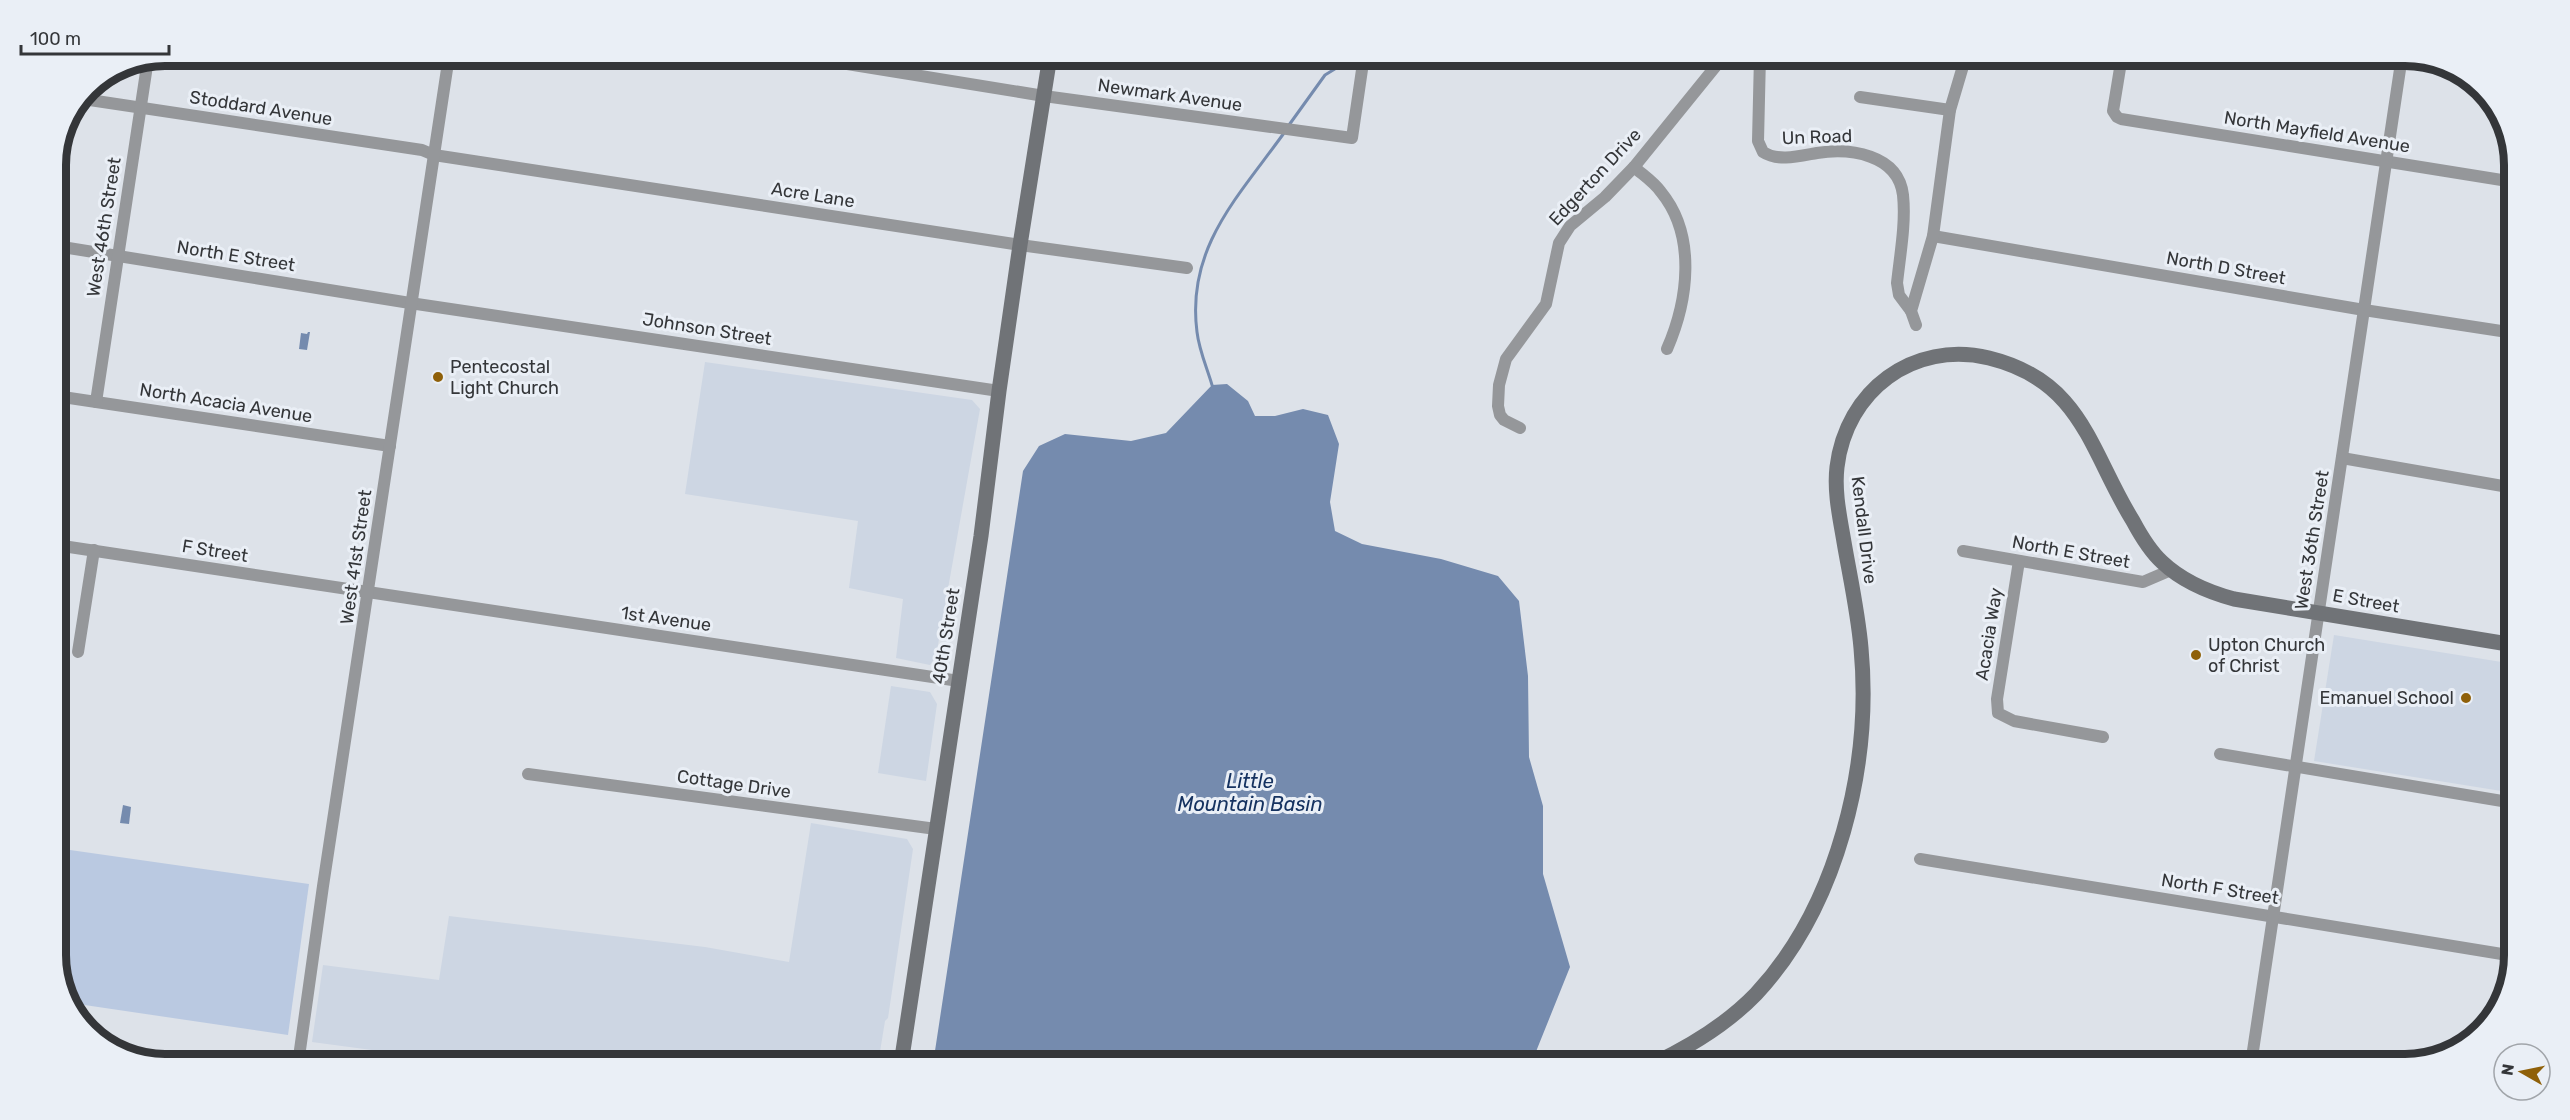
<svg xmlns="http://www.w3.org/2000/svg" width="2570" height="1120" font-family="Rubik,sans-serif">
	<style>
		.built { fill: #cdd6e3 }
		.green { fill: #bac9e1 }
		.water { fill: #758bae }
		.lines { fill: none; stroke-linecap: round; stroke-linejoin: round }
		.stream { stroke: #758bae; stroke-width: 3 }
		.minor { stroke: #95979a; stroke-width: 12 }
		.secondary { stroke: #707377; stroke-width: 15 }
		.poi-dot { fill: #8f6009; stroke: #eaeff6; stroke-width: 2 }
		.labels { text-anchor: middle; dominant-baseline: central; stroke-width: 6; stroke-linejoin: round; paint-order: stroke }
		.street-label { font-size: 18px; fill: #343639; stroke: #eaeff6 }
		.poi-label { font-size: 18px; fill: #343639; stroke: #eaeff6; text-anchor: start }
		.water-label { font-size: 20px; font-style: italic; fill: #153260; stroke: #eaeff6 }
		.rim { fill: none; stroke: #343639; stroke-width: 8 }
	</style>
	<rect width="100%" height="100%" fill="#dde2e9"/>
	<g class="built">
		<polygon points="705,362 972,400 980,409 936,656 930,665 896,658 903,599 849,588 858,521 685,494"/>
		<polygon points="2334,635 2514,664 2514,793 2314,761"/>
		<polygon points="891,686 930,692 937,704 926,781 878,773"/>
		<polygon points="811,823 907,839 913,849 888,1018 885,1021 878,1064 477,1064 312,1042 323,965 439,980 449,916 705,947 789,962"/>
	</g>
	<polygon class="green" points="56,848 309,884 288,1035 71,1003 56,963"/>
	<g class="water">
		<polygon points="308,332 310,332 307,350 299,349 301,333 307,334"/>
		<polygon points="1227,384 1248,401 1255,416 1275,416 1303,409 1328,415 1339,444 1330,502 1335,531 1362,544 1441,559 1498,576 1519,601 1528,676 1529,757 1543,806 1543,874 1570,967 1531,1064 933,1064 1023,471 1039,446 1065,434 1131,441 1166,433 1212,385"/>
		<polygon points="123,805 131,807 129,824 120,823"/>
	</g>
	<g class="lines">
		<g class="stream">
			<polyline points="1289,125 1325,75 1356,56"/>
			<path d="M1212,385C1207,368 1199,350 1197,332C1186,248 1238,197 1284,133"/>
		</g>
		<g class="minor">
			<polyline points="798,56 1044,96 1352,138 1364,56"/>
			<path d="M1760,56L1758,141L1763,152C1778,162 1800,156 1817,153C1850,148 1898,154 1903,195C1906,223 1900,255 1897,283L1899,295L1911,311"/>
			<polyline points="2122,56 2113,111 2117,117 2121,119 2514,182"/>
			<polyline points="1860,97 1950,110"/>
			<polyline points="83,99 422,150 434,155 1020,245 1187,268"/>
			<path d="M1634,167C1643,175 1654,182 1661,192C1697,236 1688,301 1667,349"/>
			<polyline points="1933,236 2364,310 2514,333"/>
			<polyline points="56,246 410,303 999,391"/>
			<polyline points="1916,325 1911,311 1933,236 1950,110 1966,56"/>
			<polyline points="56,396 390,446"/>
			<polyline points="96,402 148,59"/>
			<polyline points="1520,428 1504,420 1500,415 1498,406 1499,385 1506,359 1546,304 1559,243 1570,226 1605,197 1634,167 1724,56"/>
			<polyline points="2342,458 2514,488"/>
			<polyline points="56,545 959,681"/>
			<polyline points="1963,551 2143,582 2171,570"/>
			<polyline points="2019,561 1997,699 1998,713 2014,721 2103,737"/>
			<polyline points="78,652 94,550"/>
			<polyline points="2220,754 2514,803"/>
			<polyline points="528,774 936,829"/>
			<polyline points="1920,859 2514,956"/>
			<polyline points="298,1064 323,886 449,56"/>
			<polyline points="2251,1064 2402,56"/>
		</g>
		<g class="secondary">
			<polyline points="901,1064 981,536 999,391 1020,245 1050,56"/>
			<path d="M1653,1064C1691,1046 1727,1024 1756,994C1838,906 1872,765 1861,648C1858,613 1850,577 1844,542C1840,518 1834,492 1837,467C1846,391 1913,340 1989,358C2083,381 2090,452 2133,521C2141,536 2150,551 2162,562C2182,581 2208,592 2234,599L2514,645"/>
		</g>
	</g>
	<g class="poi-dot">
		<circle cx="438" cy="377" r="6"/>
		<circle cx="2196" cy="655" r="6"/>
		<circle cx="2466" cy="698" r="6"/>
	</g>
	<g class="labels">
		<g class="street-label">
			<text transform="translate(1170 95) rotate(8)">Newmark Avenue</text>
			<text transform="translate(261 108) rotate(9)">Stoddard Avenue</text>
			<text transform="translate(2317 132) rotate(9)">North Mayfield Avenue</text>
			<text transform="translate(1817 137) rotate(-2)">Un Road</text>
			<text transform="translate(1595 177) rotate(-47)">Edgerton Drive</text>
			<text transform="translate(813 195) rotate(9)">Acre Lane</text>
			<text transform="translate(104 227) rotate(-81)">West 46th Street</text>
			<text transform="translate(236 256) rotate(9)">North E Street</text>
			<text transform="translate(2226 268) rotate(10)">North D Street</text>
			<text transform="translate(707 329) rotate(9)">Johnson Street</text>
			<text transform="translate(226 403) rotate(9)">North Acacia Avenue</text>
			<text transform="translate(1864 530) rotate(83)">Kendall Drive</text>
			<text transform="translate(2312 540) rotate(-81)">West 36th Street</text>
			<text transform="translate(215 551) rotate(9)">F Street</text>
			<text transform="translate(2071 552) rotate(10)">North E Street</text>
			<text transform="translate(356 557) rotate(-82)">West 41st Street</text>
			<text transform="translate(2366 601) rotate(10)">E Street</text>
			<text transform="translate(666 619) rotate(8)">1st Avenue</text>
			<text transform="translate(1989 634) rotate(-81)">Acacia Way</text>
			<text transform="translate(946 636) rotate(-81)">40th Street</text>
			<text transform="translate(734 784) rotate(8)">Cottage Drive</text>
			<text transform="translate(2220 889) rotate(9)">North F Street</text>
		</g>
		<g class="poi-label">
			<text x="450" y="367">Pentecostal<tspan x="450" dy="21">Light Church</tspan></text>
			<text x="2208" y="645">Upton Church<tspan x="2208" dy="21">of Christ</tspan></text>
			<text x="2454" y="698" text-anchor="end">Emanuel School</text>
		</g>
		<g class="water-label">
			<text x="1250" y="781">Little<tspan x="1250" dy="23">Mountain Basin</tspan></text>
		</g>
	</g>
	<path d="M0 0H2570V1120H0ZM165 66H2405A99 99 0 0 1 2504 165V955A99 99 0 0 1 2405 1054H165A99 99 0 0 1 66 955V165A99 99 0 0 1 165 66Z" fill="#eaeff6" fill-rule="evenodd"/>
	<path class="rim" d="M165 66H2405A99 99 0 0 1 2504 165V955A99 99 0 0 1 2405 1054H165A99 99 0 0 1 66 955V165A99 99 0 0 1 165 66Z"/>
	<g transform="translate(2522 1072) rotate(279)"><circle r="28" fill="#eaeff6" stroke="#a1a5aa" stroke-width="1.5"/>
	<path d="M0-4.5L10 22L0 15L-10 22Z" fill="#8f6009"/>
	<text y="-9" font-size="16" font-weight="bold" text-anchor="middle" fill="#343639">N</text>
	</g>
	<path d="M21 45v9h148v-9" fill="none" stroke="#343639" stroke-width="3"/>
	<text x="30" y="45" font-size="18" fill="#343639" stroke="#eaeff6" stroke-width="4.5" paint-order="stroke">100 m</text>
</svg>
